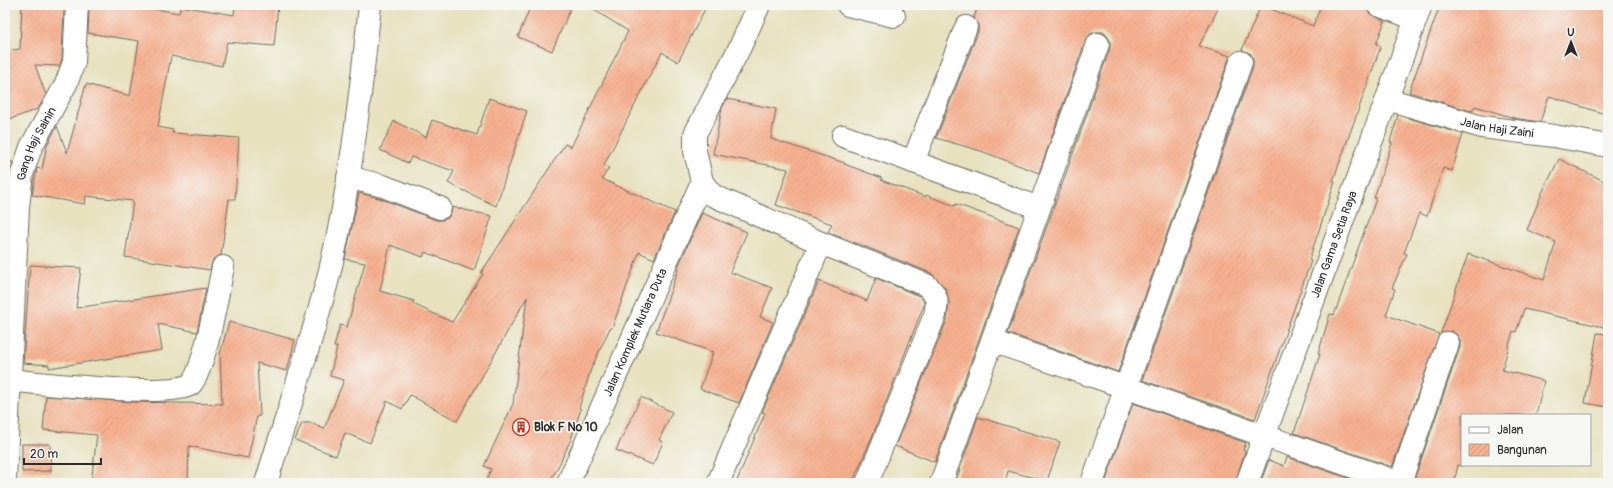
<svg xmlns="http://www.w3.org/2000/svg" width="1613" height="488" font-family="Pangolin,sans-serif">
	<style>
		.building { fill: url(#building-hatch) }
		.lines { fill: none; stroke-linecap: round; stroke-linejoin: round }
		.street-casing { stroke: #6d6b5e; stroke-width: 24 }
		.secondary-casing { stroke: #6d6b5e; stroke-width: 24 }
		.street { stroke: #fff; stroke-width: 22 }
		.secondary { stroke: #fff; stroke-width: 22 }
		.labels { text-anchor: middle; dominant-baseline: central; stroke-width: 3.5; stroke-linejoin: round; paint-order: stroke }
		.street-label { font-size: 12px; fill: #2b2b2b; stroke: #f6f6f2 }
		.poi-label { font-size: 12px; font-weight: bold; fill: #2b2b2b; stroke: #f6f6f2; text-anchor: start }
	</style>
	<defs>
		<pattern id="building-hatch" width="6" height="6" patternUnits="userSpaceOnUse"><rect width="6" height="6" fill="#f7b190"/><path d="M-1 1l2-2M0 6l6-6M5 7l2-2" fill="none" stroke="#d4987c"/></pattern>
	</defs>
	<rect width="100%" height="100%" fill="#f6f6f2"/>
	<filter id="ink" filterUnits="userSpaceOnUse"><feTurbulence type="fractalNoise" baseFrequency=".025" numOctaves="2"/><feDisplacementMap in="SourceGraphic" scale="8" xChannelSelector="R" yChannelSelector="G"/><feConvolveMatrix kernelMatrix="1 2 1 2 8 2 1 2 1" color-interpolation-filters="sRGB"/></filter>
	<filter id="wash" filterUnits="userSpaceOnUse"><feTurbulence type="fractalNoise" baseFrequency=".012" numOctaves="4" result="noise"/><feDisplacementMap in="SourceGraphic" scale="16" xChannelSelector="R" yChannelSelector="G"/><feGaussianBlur stdDeviation="0.9" result="paint"/><feColorMatrix in="noise" values="0 0 0 0 0 0 0 0 0 0 0 0 0 0 0 0 0 1.4 0 .05"/><feComposite in="paint" operator="in"/></filter>
	<g filter="url(#wash)">
		<rect width="100%" height="100%" fill="#e7e1be"/>
		<g id="blocks">
			<g class="building">
				<polygon points="22,5 64,5 62,59 59,66 35,65 46,95 38,109 5,121 5,51 20,49"/>
				<polygon points="89,5 130,5 179,13 181,6 234,15 235,5 278,5 274,46 227,42 222,66 171,56 158,127 173,130 172,133 239,138 235,199 229,199 221,255 213,259 210,270 125,257 133,201 86,196 85,204 32,195 37,168 42,169 47,145 57,126 67,153 86,84 130,96 139,41 88,33"/>
				<polygon points="531,5 572,5 552,51 518,37"/>
				<polygon points="586,5 707,5 678,62 662,52 604,165 609,168 602,179 675,212 654,259 639,252 612,328 610,328 591,369 579,408 581,409 571,439 559,465 549,483 485,483 491,469 484,466 513,404 527,297 457,421 410,395 402,409 387,401 370,443 345,433 336,456 295,440 302,423 311,423 324,429 344,380 330,376 337,347 334,347 340,325 347,327 365,263 345,259 359,193 379,198 436,220 442,220 448,218 451,213 452,207 492,216 474,271 425,252 423,257 390,245 380,291 414,301 413,304 452,322 483,274 481,273 565,144 571,147 628,31"/>
				<polygon points="978,5 1220,5 1199,46 1230,56 1118,372 1008,333 1063,182 1110,48 1110,41 1107,36 1103,32 1096,32 1090,34 1086,39 1039,173 981,151 936,138 978,32 978,25 974,18"/>
				<polygon points="1261,5 1313,26 1321,5 1366,5 1369,13 1385,21 1376,44 1381,46 1333,181 1335,182 1309,260 1311,261 1255,419 1142,380 1253,66 1253,60 1251,54 1242,50"/>
				<polygon points="1440,5 1608,5 1608,115 1549,96 1540,122 1514,118 1475,106 1473,110 1470,111 1409,92"/>
				<polygon points="489,98 527,111 496,206 448,183 454,171 411,157 408,163 380,150 394,121 426,137 432,120 477,135"/>
				<polygon points="727,99 776,109 771,139 845,163 844,164 882,178 881,180 926,197 926,195 955,206 956,204 1019,227 935,462 895,446 947,320 949,302 946,289 931,273 828,232 832,224 776,205 788,169 713,154 722,108"/>
				<polygon points="1398,115 1463,134 1452,171 1443,168 1427,216 1419,213 1404,253 1407,254 1392,288 1395,289 1386,315 1439,334 1392,467 1294,433 1320,354 1318,354 1330,314 1334,315 1376,199 1374,198 1392,143 1390,142"/>
				<polygon points="1559,159 1608,183 1608,328 1524,309 1516,332 1513,331 1502,370 1544,381 1536,415 1462,415 1462,466 1458,465 1454,483 1413,483 1460,347 1460,340 1457,335 1452,331 1441,333 1468,254 1544,280 1556,242 1527,230 1542,193"/>
				<polygon points="5,160 13,162 7,190 5,190"/>
				<polygon points="702,213 747,232 730,272 772,288 760,317 773,322 739,403 700,389 713,352 656,332 678,270 677,269"/>
				<polygon points="30,265 81,268 76,308 206,288 197,332 158,324 162,350 49,368 49,365 23,363"/>
				<polygon points="876,278 919,296 924,301 924,305 872,437 852,483 736,483 765,413 762,412 819,281 867,301"/>
				<polygon points="229,322 295,340 287,371 257,363 260,416 257,416 248,458 189,446 188,483 91,483 97,435 43,430 46,396 134,402 222,404 220,354"/>
				<polygon points="1597,333 1608,334 1608,407 1585,403"/>
				<polygon points="641,397 672,412 659,440 663,442 653,465 616,450"/>
				<polygon points="1133,403 1246,443 1243,450 1245,451 1235,483 1105,483"/>
				<polygon points="978,417 1060,442 1047,481 1008,471 1005,483 955,483"/>
				<polygon points="22,444 50,444 51,471 22,472"/>
				<polygon points="1287,457 1362,483 1260,483 1269,460 1284,466"/>
			</g>
		</g>
	</g>
	<g filter="url(#ink)">
		<use href="#blocks" fill-opacity="0" stroke="#6d6b5e" stroke-width="1"/>
		<g class="lines">
			<g class="street-casing">
				<g id="street">
					<path d="M759,5L740,47L695,134V151L702,182L712,195L821,243L926,285C938,295 938,301 935,315L867,483"/>
					<polyline points="848,5 894,16"/>
					<polyline points="1378,5 1416,19"/>
					<path id="s1" d="M1387,99L1482,127L1554,136L1608,146"/>
					<polyline points="843,136 1039,208"/>
					<polyline points="913,162 966,27"/>
					<polyline points="348,177 383,186 440,208"/>
					<polyline points="992,341 1400,483"/>
					<path d="M9,380C35,383 177,398 191,384C205,369 218,291 223,267"/>
					<path id="s2" d="M5,480L18,207L22,174L31,147L66,84L74,62L77,5"/>
					<path d="M266,483C286,418 308,352 326,286C350,194 360,99 370,5"/>
					<path id="s3" d="M568,483L702,182"/>
					<polyline points="718,483 821,243"/>
					<polyline points="941,483 1098,44"/>
					<polyline points="1092,483 1241,62"/>
					<polyline points="1400,483 1448,343"/>
				</g>
			</g>
			<g class="secondary-casing">
				<g id="secondary">
					<path id="s4" d="M1247,483L1421,5"/>
				</g>
			</g>
			<use href="#street" class="street"/>
			<use href="#secondary" class="secondary"/>
		</g>
	</g>
	<defs>
		<g id="building-ring" transform="scale(0.9)"><circle r="9.5" fill="#f6f6f2" stroke="#c8321e" stroke-width="1.5"/><path d="M-4-6H4V6H1V3H-1V6H-4ZM-2.5-4.3h1.7v1.8h-1.7ZM.8-4.3h1.7v1.8H.8ZM-2.5-1h1.7V.8h-1.7ZM.8-1h1.7V.8H.8Z" fill="#c8321e"/></g>
	</defs>
	<g fill-rule="evenodd">
		<use href="#building-ring" x="521" y="427"/>
	</g>
	<g class="labels">
		<g class="street-label">
			<text stroke="none"><textPath href="#s1" startOffset="114">Jalan Haji Zaini</textPath></text>
			<text stroke="none"><textPath href="#s2" startOffset="340">Gang Haji Sainin</textPath></text>
			<text stroke="none"><textPath href="#s4" startOffset="254">Jalan Gama Setia Raya</textPath></text>
			<text stroke="none"><textPath href="#s3" startOffset="165">Jalan Komplek Mutiara Duta</textPath></text>
		</g>
		<g class="poi-label">
			<text x="534" y="427">Blok F No 10</text>
		</g>
	</g>
	<rect width="1613" height="488" fill="none" stroke="#f6f6f2" stroke-width="20"/>
	<rect x="1461" y="414" width="130" height="52" fill="#f6f6f2" stroke="#a5a5a2"/>
	<rect x="1469" y="427" width="20" height="6" fill="#ffffff" stroke="#a5a5a2"/>
	<text x="1497" y="434" font-size="12" fill="#2b2b2b">Jalan</text>
	<rect x="1469" y="444" width="20" height="12" fill="url(#building-hatch)" stroke="#a5a5a2"/>
	<text x="1497" y="454" font-size="12" fill="#2b2b2b">Bangunan</text>
	<g transform="translate(1571 42)" stroke="#f6f6f2" stroke-width="3" paint-order="stroke">
	<path d="M0-3L7 15L0 10L-7 15Z" fill="#2b2b2b"/>
	<text y="-6" font-size="11" font-weight="bold" text-anchor="middle" fill="#2b2b2b">U</text>
	</g>
	<path d="M24 458v6h77v-6" fill="none" stroke="#2b2b2b" stroke-width="2"/>
	<text x="30" y="458" font-size="12" fill="#2b2b2b" stroke="#f6f6f2" stroke-width="3" paint-order="stroke">20 m</text>
</svg>
